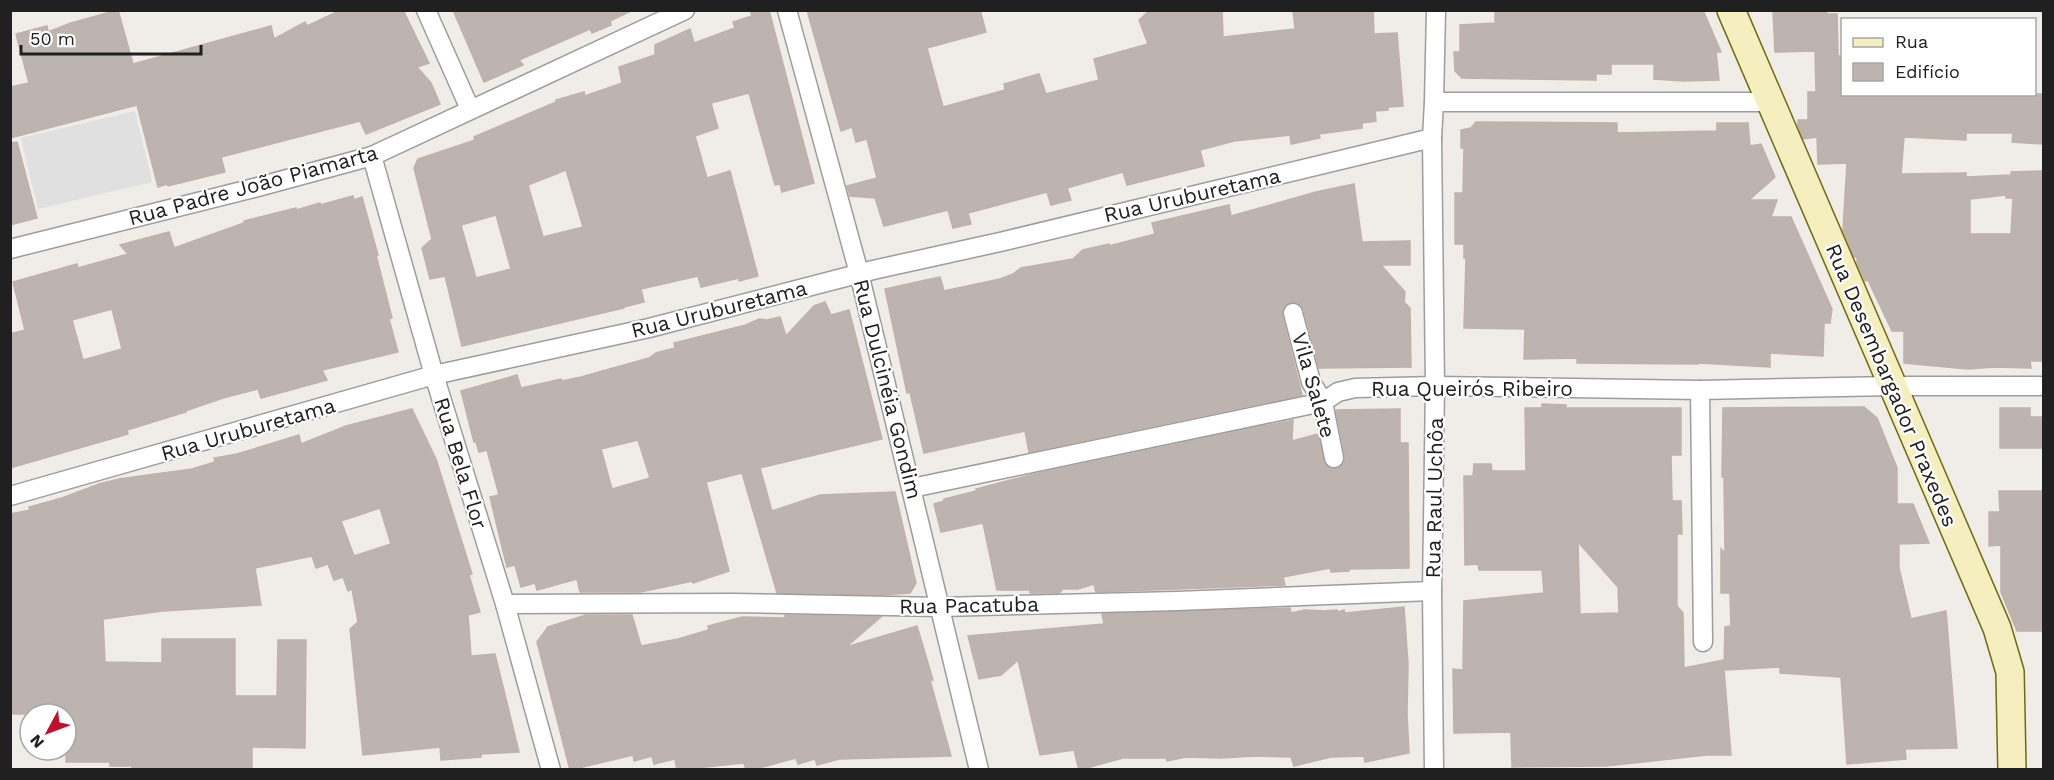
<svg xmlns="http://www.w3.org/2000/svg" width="2054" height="780" font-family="'Work Sans',sans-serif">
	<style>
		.parking { fill: #e0e0e0 }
		.building { fill: #bdb4b0; stroke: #c1b1ab; stroke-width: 1.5; fill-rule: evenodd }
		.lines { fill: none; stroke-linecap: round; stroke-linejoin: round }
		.street-casing { stroke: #9d9d9d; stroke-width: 21 }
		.secondary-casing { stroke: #716b0d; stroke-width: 30 }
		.street { stroke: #fff; stroke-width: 18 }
		.secondary { stroke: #f5efc0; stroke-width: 27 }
		.labels { text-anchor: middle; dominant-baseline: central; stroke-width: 4.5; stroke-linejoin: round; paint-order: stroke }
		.street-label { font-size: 21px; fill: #202020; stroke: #fff }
	</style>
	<rect width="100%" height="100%" fill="#f0ece8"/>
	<polygon class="parking" points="135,111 152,182 38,209 21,138"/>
	<g class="building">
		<polygon points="118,10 133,64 271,26 274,39 305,22 307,26 341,10 403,10 429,63 417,67 431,83 440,104 366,134 360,121 221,157 225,172 168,186 167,184 158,187 137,105 10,138 10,87 29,83 16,34 47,26 48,32 71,23"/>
		<polygon points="453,10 633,10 610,21 611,25 592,33 590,29 519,60 523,65 484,82"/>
		<path d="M750,10H769L814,183L782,192L780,184L775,185L749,93L711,103L718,128L695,136L707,178L730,171L758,276L739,281V278L701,287L698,276L641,289L644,302L624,307V308L462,346L445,276L430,279L422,248L432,239L414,168L418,159L475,140L474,137L556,102V100L584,92L585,96L622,83L619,67L655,55V45L690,29L694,43L735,28L733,22L752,16ZM566,170L583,227L543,237L528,185ZM496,215L511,269L476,278L461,225Z"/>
		<polygon points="807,10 980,10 986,32 927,48 943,107 1005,90 1004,84 1039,74 1046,94 1099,80 1094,59 1148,44 1139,20 1150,10 1222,10 1223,37 1295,29 1293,10 1373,10 1374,34 1397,33 1403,106 1388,107 1388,110 1375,111 1376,121 1362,123 1362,128 1319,134 1320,138 1291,144 1290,135 1234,141 1200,150 1204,166 1127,185 1123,172 1067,188 1071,200 1051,205 1047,192 968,213 971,224 953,228 948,210 884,226 875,198 850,196 847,186 877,178 867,139 856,142 852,127 841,131"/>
		<polygon points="1495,10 1703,10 1721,52 1716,52 1719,80 1683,81 1654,79 1654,64 1611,64 1611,74 1596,74 1596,80 1462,78 1455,71 1454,52 1460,52 1460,25 1495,23"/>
		<path d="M1773,10H1827V14H1837L1838,56H1842V94H2043V144L2012,142L2013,133H1966V140L1904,137L1901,174L1966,173V177L2011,175V172L2043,171V361H2030L2031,368L1995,367L1968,369L1904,363V331H1892L1868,280L1865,281L1857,263V257H1854L1843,230L1847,163L1818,164L1817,137L1803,139L1798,125V120H1808V92H1816L1815,51L1775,52ZM2006,195V198H2013L2011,234H1970V199Z"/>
		<polygon points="1476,122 1617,123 1617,133 1717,131 1717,123 1748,123 1750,146 1761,144 1775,177 1749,200 1777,200 1771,217 1791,217 1832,309 1830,323 1824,323 1823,356 1770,353 1770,367 1698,363 1698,364 1577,363 1577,358 1524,359 1525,329 1464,328 1466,258 1464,258 1464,244 1455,244 1455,193 1463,193 1464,148 1461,148 1461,130 1471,128"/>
		<polygon points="17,142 37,218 10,225 10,143"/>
		<polygon points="1354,184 1362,242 1410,241 1410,265 1381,265 1405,292 1404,302 1410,308 1411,367 1319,368 1304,310 1301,305 1291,302 1285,305 1282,315 1302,395 1029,452 1025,431 924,453 910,392 907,393 885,289 940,277 944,291 1000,279 1013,274 1021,268 1073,259 1083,250 1109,244 1109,246 1155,234 1152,223 1229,205 1231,216 1316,192"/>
		<path d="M353,196L354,200L362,197L378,255H376L392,318L389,319L398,352L322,370L327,380L261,398L258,389L223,398L185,411L186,412L127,430L128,434L10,468V334L25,330L13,282L77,264L78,268L128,254L120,245L169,232L174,248L244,223V221L296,208V210L320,203V205ZM112,309L122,349L83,360L72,320Z"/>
		<path d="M825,302L831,315L849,310L882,439L760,468L772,511L820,495L895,492L916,583L910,593L879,595L777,593L742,473L706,482L729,571L693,583V581L640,592H580L577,579L537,590L535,583L521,587L515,565L507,567L502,547L490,497L499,495L487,450L479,452L476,442H474L461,391L517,375L521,388L561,379L562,381L581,377L649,358L656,353L675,348L674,343L746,325L759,319L767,320L780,317L786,336L814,306ZM638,440L650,478L612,489L601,449Z"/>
		<path d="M1542,404L1566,405V408H1681V455H1671L1672,501H1681L1682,534H1677V606L1683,613L1684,668L1724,660V670L1725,627L1731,626L1730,593H1721V549L1725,553L1724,477H1722L1723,408L1864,407L1877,418L1897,468V504H1913L1929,543L1899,544V568L1911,619L1946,611L1957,748L1905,749L1906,759L1847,764L1841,677L1780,673V667L1724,670L1731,755H1707L1606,766L1512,767L1511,732L1454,733L1453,669L1463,670L1464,601L1544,593L1542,570H1479L1478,564L1465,565L1464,476H1473L1474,464H1491L1492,471H1526L1525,408H1542ZM1578,542L1618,587L1619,613L1580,614Z"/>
		<polygon points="2000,408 2030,408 2030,417 2043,417 2043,448 2000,448"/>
		<path d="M412,409L436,459L472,574L469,575L480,612L468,615L471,656L495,654L519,752L481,754V757L441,760L440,747L363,755L350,629L358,622L352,589L348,591L343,577L334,580L328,564L316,568L312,556L255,568L261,605L162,611L103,619L105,662L162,663V639H235V696H277L278,640H306L305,748L252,747V770H132V766H110V762H66V714H13L10,664V601L13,600L10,582V514L30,510L29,507L62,498L99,484L119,479L192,469L215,462L214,458L237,454L299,435L301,444L346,426ZM380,508L391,544L354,556L341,521Z"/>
		<polygon points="1400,409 1400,443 1408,443 1409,568 1349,569 1349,571 1331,572 1330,568 1283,577 1285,585 1096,592 1094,584 1078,589 1063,589 1059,593 1030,593 1030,590 997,590 983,523 941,532 934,504 944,501 944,499 976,491 976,489 1034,474 1293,420 1292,441 1318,434 1325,465 1330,468 1337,469 1344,462 1345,456 1336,410"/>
		<polygon points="1999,491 2043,491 2043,631 2017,631 2001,592 2001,545 1989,546 1989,512 2000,512"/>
		<polygon points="1404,607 1408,664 1407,715 1409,753 1365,762 1364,756 1331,757 1294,766 1291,757 1255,756 1221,758 1186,757 1167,761 1166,758 1123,758 1079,770 1074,750 1040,755 1018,660 1001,675 979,679 968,636 1104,624 1102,614 1290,608 1291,613 1305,610 1324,611 1337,610 1338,612 1344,610 1345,613"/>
		<polygon points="586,615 632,615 641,646 678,639 709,630 708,626 742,617 785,618 785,615 881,617 846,647 917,626 933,680 930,680 951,756 839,759 817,765 815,759 798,764 796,758 752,770 746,770 744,763 677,770 675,759 654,764 652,756 634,761 633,755 570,770 537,642 548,627"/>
	</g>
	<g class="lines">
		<g class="street-casing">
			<g id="street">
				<polyline points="426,10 470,109"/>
				<polyline points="787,10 859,273 979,770"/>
				<polyline points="1434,102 1770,102"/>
				<polyline points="372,156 434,375 505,604 551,770"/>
				<polyline points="10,249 254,188 372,156 685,10"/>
				<polyline points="1293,313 1311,382 1323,402 1334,458"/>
				<polyline points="1700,390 1703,642"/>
				<polyline points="912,488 1323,402 1338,392 1355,388 1435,386 1700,390 1891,386 2044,386"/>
				<polyline points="10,496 434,375 649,328 873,270 1000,242 1432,138"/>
				<polyline points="505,604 732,603 941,607 1177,601 1432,591"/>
				<polyline points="1434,770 1432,591 1435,386 1432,138 1434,102 1436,10"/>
			</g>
		</g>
		<g class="secondary-casing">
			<polyline id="secondary" points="1731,10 1997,628 2010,672 2012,770"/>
		</g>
		<use href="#street" class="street"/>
		<use href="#secondary" class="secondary"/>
	</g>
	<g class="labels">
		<g class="street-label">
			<text transform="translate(253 185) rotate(-15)">Rua Padre João Piamarta</text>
			<text transform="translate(1192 195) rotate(-13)">Rua Uruburetama</text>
			<text transform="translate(719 309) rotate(-14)">Rua Uruburetama</text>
			<text transform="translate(1314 385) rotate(74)">Vila Salete</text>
			<text transform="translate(1892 385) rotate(67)">Rua Desembargador Praxedes</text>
			<text x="1472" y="388">Rua Queirós Ribeiro</text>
			<text transform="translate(888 389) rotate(76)">Rua Dulcinéia Gondim</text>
			<text transform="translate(248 429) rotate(-16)">Rua Uruburetama</text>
			<text transform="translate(461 463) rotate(73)">Rua Bela Flor</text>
			<text transform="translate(1434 498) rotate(-89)">Rua Raul Uchôa</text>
			<text transform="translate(969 605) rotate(-1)">Rua Pacatuba</text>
		</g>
	</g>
	<rect width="2054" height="780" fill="none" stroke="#202020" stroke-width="24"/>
	<rect x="1841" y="18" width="195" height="78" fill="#ffffff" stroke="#a6a6a6" stroke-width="1.5"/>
	<rect x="1853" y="38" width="30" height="9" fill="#f5efc0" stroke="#a6a6a6" stroke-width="1.5"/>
	<text x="1895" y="48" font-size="18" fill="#202020">Rua</text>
	<rect x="1853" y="63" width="30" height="18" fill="#bdb4b0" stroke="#a6a6a6" stroke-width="1.5"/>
	<text x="1895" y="78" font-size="18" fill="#202020">Edifício</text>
	<g transform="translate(48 732) rotate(229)"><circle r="28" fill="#ffffff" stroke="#a6a6a6" stroke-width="1.5"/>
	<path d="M0-4.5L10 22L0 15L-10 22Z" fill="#c10f2d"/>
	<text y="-9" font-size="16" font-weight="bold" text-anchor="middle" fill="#202020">N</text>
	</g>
	<path d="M21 45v9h180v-9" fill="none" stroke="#202020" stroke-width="3"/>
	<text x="30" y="45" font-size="18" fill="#202020" stroke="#ffffff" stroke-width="4.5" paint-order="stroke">50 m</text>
</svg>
